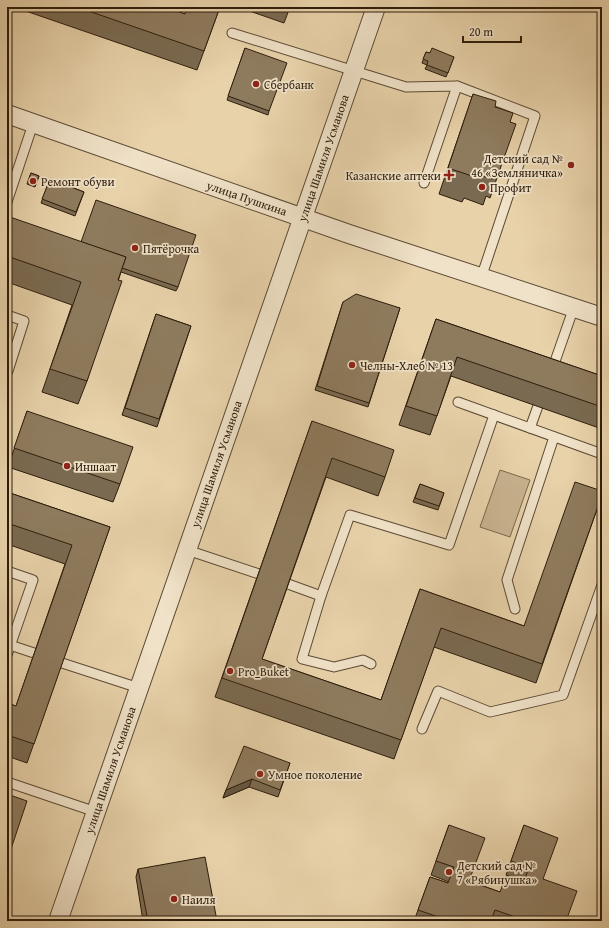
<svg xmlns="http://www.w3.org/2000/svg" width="609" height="928" font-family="'Gentium Book Plus',serif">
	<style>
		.green { fill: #c8b38f; stroke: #7a684e }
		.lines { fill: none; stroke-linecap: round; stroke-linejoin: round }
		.lane-casing { stroke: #5c4a34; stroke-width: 11 }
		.street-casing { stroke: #5c4a34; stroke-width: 20 }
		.lane { stroke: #f0e2c8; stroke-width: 9 }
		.street { stroke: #f0e2c8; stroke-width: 18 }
		.wall { fill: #7a6a51; stroke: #2d1d0c }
		.shaded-wall { fill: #635642; stroke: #2d1d0c }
		.building { fill: #8e7b5e; stroke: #2d1d0c }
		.poi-dot { fill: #8f2418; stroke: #f0e2c8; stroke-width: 1.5 }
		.labels { text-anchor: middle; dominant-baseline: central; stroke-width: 3.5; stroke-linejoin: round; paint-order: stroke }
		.poi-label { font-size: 12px; fill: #2d1d0c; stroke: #f0e2c8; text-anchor: start }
		.street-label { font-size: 12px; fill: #2d1d0c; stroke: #f0e2c8 }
	</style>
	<rect width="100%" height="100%" fill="#e8d2aa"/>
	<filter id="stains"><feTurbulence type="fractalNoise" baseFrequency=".005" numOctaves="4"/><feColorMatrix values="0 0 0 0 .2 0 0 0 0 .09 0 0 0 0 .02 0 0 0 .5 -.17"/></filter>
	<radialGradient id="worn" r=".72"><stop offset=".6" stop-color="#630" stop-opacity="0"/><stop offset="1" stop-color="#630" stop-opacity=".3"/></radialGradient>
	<polygon class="green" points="500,470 530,480 510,537 480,527"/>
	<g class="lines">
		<g class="lane-casing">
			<g id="lane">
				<polyline points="232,33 406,87 457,86 535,116 481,278"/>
				<polyline points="424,183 457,86"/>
				<polyline points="7,202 33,124"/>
				<polyline points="7,315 24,321 8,371"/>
				<polyline points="552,370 574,307"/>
				<polyline points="458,402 602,454"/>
				<polyline points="530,428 538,406"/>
				<polyline points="187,550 259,574"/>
				<polyline points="7,571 33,580 7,655"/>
				<polyline points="288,584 321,596"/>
				<polyline points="515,609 507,580 554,437"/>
				<polyline points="10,645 34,653"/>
				<polyline points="62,663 139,688"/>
				<polyline points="371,664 363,660 334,667 302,659 321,596 350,515 449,545 494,415"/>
				<polyline points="422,729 438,691 490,712 563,695 602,585"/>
				<polyline points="7,782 96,812"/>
			</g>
		</g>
		<g class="street-casing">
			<g id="street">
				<polyline points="7,114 349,234 602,317"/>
				<polyline points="58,921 376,7"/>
			</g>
		</g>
		<use href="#lane" class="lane"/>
		<use href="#street" class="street"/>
	</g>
	<g class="wall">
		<polygon points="14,7 166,7 185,14 187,7 220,7 197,70"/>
		<polygon points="238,7 290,7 284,23"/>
		<polygon points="245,48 269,111 268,115 227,100"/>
		<polygon points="426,52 430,53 454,57 446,77 425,69 427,65 422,63"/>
		<polygon points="473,94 495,107 510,122 499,172 490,198 486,196 483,205 464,198 462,202 439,194"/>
		<polygon points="31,173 39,176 35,187 27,184"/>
		<polygon points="50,179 84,192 75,216 41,203"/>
		<polygon points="7,216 178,287 176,291 121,272 87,381 78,404 42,392 72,305 7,282"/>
		<polygon points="343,302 400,308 368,407 315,390"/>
		<polygon points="156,314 191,326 157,427 122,415"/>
		<polygon points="436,319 602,376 602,429 451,376 430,435 399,425"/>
		<polygon points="27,411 120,484 113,502 8,467"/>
		<polygon points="312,421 385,477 378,496 326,477 262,659 381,700 420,589 524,626 602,495 536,683 434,647 394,759 215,697"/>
		<polygon points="420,484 444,493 438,510 413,502"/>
		<polygon points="7,492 110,527 27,763 7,756 7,703 16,706 65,564 7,544"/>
		<polygon points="290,763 278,797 249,787 223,798 226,790"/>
		<polygon points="449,825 469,881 500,892 524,881 506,875 524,825 543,879 566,921 414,921 430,877 448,883 449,882 431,875"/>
		<polygon points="138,869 217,921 143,921 136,877"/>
	</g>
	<polygon class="shaded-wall" points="252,779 249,787 223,798 226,790"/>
	<g class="building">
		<polygon points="77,7 166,7 185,14 187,7 220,7 204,51"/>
		<polygon points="245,48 287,63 269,111 228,96"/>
		<polygon points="432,48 454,57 448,73 427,65 428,61 423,59 426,52 430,53"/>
		<polygon points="473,94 496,101 495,107 513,113 510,122 516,124 499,172 495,171 492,179 473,173 472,176 448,168"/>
		<polygon points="31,173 39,176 36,183 28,181"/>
		<polygon points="50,179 84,192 76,212 42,199"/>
		<polygon points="96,200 196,235 178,287 122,268 126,257 81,242"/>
		<polygon points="7,216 126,257 118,280 122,281 87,381 50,369 81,282 7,256"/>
		<polygon points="356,294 400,308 369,403 317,386 343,302"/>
		<polygon points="156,314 191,326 159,419 125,408"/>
		<polygon points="436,319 602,376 602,407 457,357 437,416 406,406"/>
		<polygon points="27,411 133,447 120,484 14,448"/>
		<polygon points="312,421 394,450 385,477 332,458 262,659 381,700 420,589 524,626 575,482 602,491 602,495 542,664 441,628 401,740 222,678"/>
		<polygon points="420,484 444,493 439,506 415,498"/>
		<polygon points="7,492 110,527 34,744 7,735 7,703 16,706 72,545 7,523"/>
		<polygon points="244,746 290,763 280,790 252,779 226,790"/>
		<polygon points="7,794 27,801 7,861"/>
		<polygon points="449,825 485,838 469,881 500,892 506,876 524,882 529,867 511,861 524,825 558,838 543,879 577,891 566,921 527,921 495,910 491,921 476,921 472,920 472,921 450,921 418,910 430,877 448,883 454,867 436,861"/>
		<polygon points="205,857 217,921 148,921 138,869"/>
	</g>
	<g class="poi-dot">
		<circle cx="256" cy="84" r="4"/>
		<circle cx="571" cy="165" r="4"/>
		<path d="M447 169h4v4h4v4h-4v4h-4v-4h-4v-4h4z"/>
		<circle cx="33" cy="181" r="4"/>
		<circle cx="482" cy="187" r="4"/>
		<circle cx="135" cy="248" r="4"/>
		<circle cx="352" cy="365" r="4"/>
		<circle cx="67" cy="466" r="4"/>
		<circle cx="230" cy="671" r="4"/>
		<circle cx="260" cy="774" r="4"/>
		<circle cx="449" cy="872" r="4"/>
		<circle cx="174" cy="899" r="4"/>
	</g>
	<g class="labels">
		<g class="poi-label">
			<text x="264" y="84">Сбербанк</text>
			<text x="563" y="158" text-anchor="end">Детский сад №<tspan x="563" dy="14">46 «Земляничка»</tspan></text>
			<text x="441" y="175" text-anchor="end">Казанские аптеки</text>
			<text x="41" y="181">Ремонт обуви</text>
			<text x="490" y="187">Профит</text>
			<text x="143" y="248">Пятёрочка</text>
			<text x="360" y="365">Челны-Хлеб № 13</text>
			<text x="75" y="466">Иншаат</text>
			<text x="238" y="671">Pro_Buket</text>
			<text x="268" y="774">Умное поколение</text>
			<text x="457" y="865">Детский сад №<tspan x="457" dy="14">7 «Рябинушка»</tspan></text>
			<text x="182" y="899">Наиля</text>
		</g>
		<g class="street-label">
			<text transform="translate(323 158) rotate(-71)">улица Шамиля Усманова</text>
			<text transform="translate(247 198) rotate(19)">улица Пушкина</text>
			<text transform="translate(216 464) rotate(-71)">улица Шамиля Усманова</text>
			<text transform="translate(110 770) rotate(-71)">улица Шамиля Усманова</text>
		</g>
	</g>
	<rect width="609" height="928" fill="none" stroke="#e8d2aa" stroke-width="24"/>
	<rect x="8" y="8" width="593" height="912" fill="none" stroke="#2d1d0c" stroke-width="2"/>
	<rect x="12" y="12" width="585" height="904" fill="none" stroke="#2d1d0c"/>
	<path d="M463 36v6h58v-6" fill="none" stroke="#2d1d0c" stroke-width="2"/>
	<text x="469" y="36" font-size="12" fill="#2d1d0c" stroke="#f0e2c8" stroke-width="3" paint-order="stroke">20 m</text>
	<rect width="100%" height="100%" filter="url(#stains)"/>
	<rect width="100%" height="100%" fill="url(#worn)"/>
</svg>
